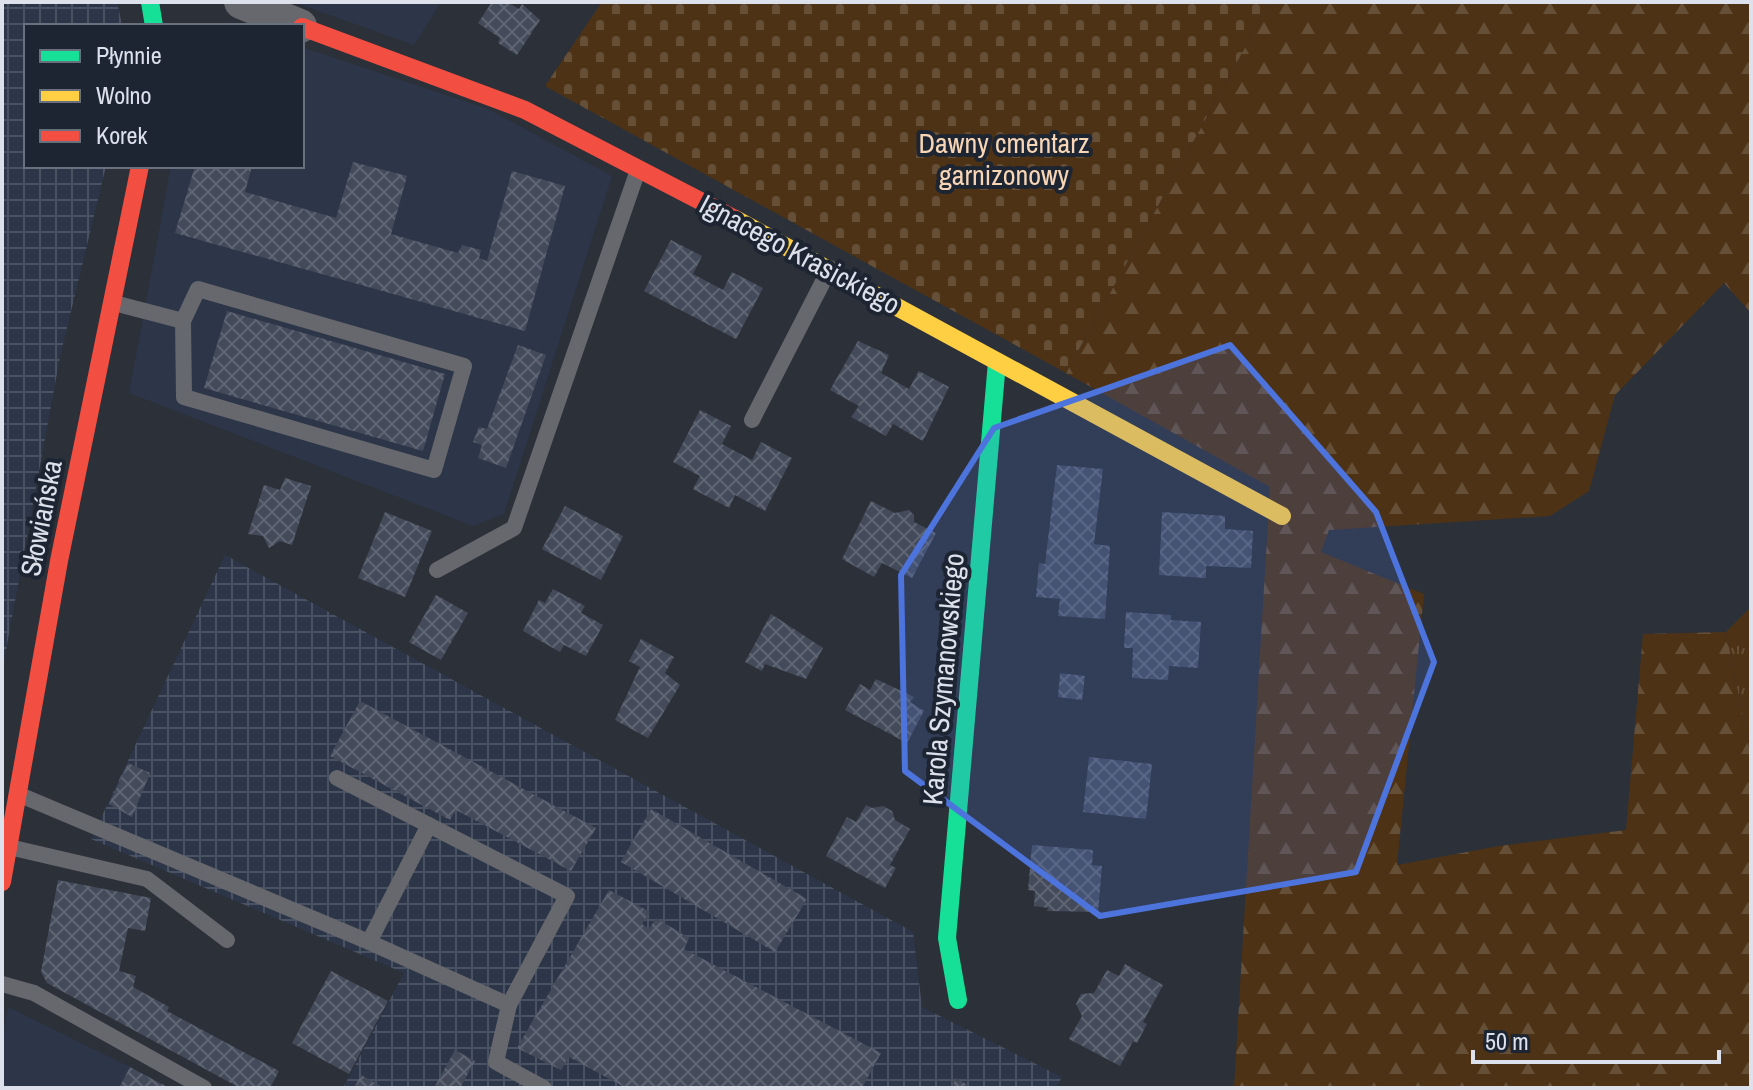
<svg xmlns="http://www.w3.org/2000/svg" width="1753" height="1090" font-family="'Archivo Narrow',sans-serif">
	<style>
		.built { fill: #2c3648 }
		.industrial { fill: url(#industrial-grid) }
		.grass { fill: url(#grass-tufts) }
		.forest { fill: url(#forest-firs) }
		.cemetery { fill: url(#cemetery-stones) }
		.building { fill: url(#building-cross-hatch) }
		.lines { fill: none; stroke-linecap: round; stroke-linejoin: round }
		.lane { stroke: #67686d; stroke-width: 16 }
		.street { stroke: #67686d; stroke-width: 34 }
		.fast { stroke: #16e098; stroke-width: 18 }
		.slow { stroke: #ffcf43; stroke-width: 18 }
		.jam { stroke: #f24e42; stroke-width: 18 }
		.marked { fill: #4d73dd; fill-opacity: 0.2; stroke: #4d73dd; stroke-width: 6; stroke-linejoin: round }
		.labels { text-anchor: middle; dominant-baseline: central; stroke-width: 8; stroke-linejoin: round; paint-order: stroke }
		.park-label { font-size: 28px; fill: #f7d5b5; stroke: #1d2533 }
		.street-label { font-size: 28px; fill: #dce1eb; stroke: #1d2533 }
	</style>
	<defs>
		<pattern id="industrial-grid" width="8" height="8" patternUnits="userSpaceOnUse" patternTransform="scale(2)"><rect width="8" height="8" fill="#2c3648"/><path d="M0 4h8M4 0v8" fill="none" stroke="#4a5363"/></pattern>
		<pattern id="grass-tufts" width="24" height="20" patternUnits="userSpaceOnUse" patternTransform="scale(2)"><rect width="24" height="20" fill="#4d3215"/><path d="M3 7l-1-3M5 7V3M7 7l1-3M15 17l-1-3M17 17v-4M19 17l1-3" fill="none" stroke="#664f37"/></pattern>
		<pattern id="forest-firs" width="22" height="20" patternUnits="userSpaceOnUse" patternTransform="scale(2)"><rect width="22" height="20" fill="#4d3215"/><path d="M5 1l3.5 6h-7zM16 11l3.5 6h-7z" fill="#664f37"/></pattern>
		<pattern id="cemetery-stones" width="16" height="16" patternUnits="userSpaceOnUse" patternTransform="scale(2)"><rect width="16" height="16" fill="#4d3215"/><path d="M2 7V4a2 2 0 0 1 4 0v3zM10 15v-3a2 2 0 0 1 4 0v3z" fill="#664f37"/></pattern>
		<pattern id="building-cross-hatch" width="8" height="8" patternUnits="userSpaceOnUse" patternTransform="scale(2)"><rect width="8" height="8" fill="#434a5a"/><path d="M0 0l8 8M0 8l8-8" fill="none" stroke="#5e6472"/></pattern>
	</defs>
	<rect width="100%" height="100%" fill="#2c3038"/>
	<g class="built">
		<polygon points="293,2 441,2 414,45"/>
		<polygon points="302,47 488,109 612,176 504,514 473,526 129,393 171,166 302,166"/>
		<polygon points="8,1007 130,1067 170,1088 2,1088 2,1038"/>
	</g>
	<g class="industrial">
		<polygon points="2,2 117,2 121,20 121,26 26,26 26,166 106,166 60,357 2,672"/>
		<polygon points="225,555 913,932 922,1007 1062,1077 1056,1088 343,1088 404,973 91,839"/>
	</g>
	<polygon class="grass" points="1751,607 1751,758 1726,632"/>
	<polygon class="forest" points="1270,2 1751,2 1751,313 1724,283 1615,395 1589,491 1550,516 1329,530 1321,552 1424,594 1397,865 1499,846 1626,830 1643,634 1726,632 1751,758 1751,1088 1234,1088 1270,487 1066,373"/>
	<polygon class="cemetery" points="602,2 1270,2 1066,373 545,86"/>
	<g class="building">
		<polygon points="492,2 507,2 519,9 522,4 540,20 517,55 498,43 500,38 478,23"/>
		<polygon points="353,162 407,176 391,234 458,253 462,245 481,250 479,258 487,261 512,171 565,186 525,331 175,233 195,166 252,166 245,192 336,218"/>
		<polygon points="671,240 702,256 693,274 723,290 732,272 763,288 736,339 644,291"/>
		<polygon points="227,311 445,374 423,451 204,388"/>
		<polygon points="858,341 889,355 881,373 909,389 919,371 949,387 923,441 893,424 886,436 851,417 859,406 830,390"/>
		<polygon points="518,345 546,355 506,468 478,458 482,445 473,442 479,427 487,429"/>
		<polygon points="700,410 731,426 722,444 752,460 761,442 792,458 765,511 735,495 729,508 693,489 700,476 673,462"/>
		<polygon points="1057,465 1103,469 1094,544 1110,546 1105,619 1058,616 1060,599 1036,597 1039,563 1045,564"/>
		<polygon points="285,478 311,486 292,545 280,541 269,548 263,536 248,534 264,485 280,490"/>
		<polygon points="871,501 895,513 909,510 914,515 914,522 936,533 912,578 882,563 874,577 842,559"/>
		<polygon points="565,506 623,536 601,580 542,549"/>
		<polygon points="385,512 432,531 405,597 358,578"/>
		<polygon points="1162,512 1225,516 1225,529 1253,531 1251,568 1206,566 1206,578 1159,575"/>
		<polygon points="553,589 585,606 581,613 603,625 586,656 564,645 560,652 523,631 539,600 545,603"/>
		<polygon points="436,595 468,613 441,660 409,642"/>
		<polygon points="1126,612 1171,615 1171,620 1201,622 1198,668 1169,666 1168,680 1132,678 1133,648 1124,648"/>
		<polygon points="771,614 823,648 806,679 765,664 762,671 745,662"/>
		<polygon points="641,639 674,657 665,673 680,685 648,738 615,720 640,667 629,661"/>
		<polygon points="1060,673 1085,676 1082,700 1058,697"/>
		<polygon points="876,679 914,697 910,702 924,711 907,743 845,710 860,684 870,690"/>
		<polygon points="360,701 596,828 571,871 456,810 450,820 330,756"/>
		<polygon points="1089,757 1152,764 1146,819 1083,812"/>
		<polygon points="128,763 150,773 132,817 109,804"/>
		<polygon points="866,805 872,808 883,806 892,811 895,820 910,829 890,865 896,868 885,888 826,856 847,817 856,822"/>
		<polygon points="651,809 807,899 775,952 621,862"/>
		<polygon points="1032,845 1093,850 1092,865 1102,866 1098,912 1047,911 1048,908 1034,906 1035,891 1028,890"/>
		<polygon points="58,880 151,898 145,931 128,928 119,971 136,976 133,987 169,1007 167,1011 279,1071 270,1088 240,1088 47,983 41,972"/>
		<polygon points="609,890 650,912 642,924 649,929 656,918 689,938 684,949 881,1053 862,1088 626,1088 569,1057 561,1070 517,1048"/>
		<polygon points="1125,964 1163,985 1143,1022 1147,1024 1137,1043 1133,1041 1120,1066 1069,1039 1082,1016 1076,1004 1081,994 1094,993 1107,970 1119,976"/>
		<polygon points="331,971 388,1001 349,1074 292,1043"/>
		<polygon points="455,1050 475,1061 460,1088 434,1088"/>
		<polygon points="130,1067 154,1080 170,1088 119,1088"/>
		<polygon points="361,1075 384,1088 354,1088"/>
		<polygon points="956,1078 973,1088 951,1088"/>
	</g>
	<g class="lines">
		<g class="lane">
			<polyline points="114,303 183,321 198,289 464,366 434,470 184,397 183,321"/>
			<polyline points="752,420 830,268"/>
			<polyline points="437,570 514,528 638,170"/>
			<polyline points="337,778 567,896 509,1005 496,1062 544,1088"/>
			<polyline points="20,795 369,942 509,1005"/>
			<polyline points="9,847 147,879 227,940"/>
			<polyline points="369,942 429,825"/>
			<polyline points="2,984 34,993 204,1088"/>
		</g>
		<polyline class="street" points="241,2 300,26"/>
		<g class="fast">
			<polyline points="150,2 154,26"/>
			<polyline points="958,1000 947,938 997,362"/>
		</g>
		<polyline class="slow" points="735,219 1282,516"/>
		<g class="jam">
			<polyline points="302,27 525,110 735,219"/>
			<polyline points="2,882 59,561 140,166"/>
		</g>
	</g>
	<path class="marked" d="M1230,345L1376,512L1434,662L1356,872L1100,916L905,771L901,575L994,428Z"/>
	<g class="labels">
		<g class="park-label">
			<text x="1004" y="143">Dawny cmentarz<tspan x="1004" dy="32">garnizonowy</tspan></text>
		</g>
		<g class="street-label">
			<text transform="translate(800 254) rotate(28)">Ignacego Krasickiego</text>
			<text transform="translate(41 518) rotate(-79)">Słowiańska</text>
			<text transform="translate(943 679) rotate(-85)">Karola Szymanowskiego</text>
		</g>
	</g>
	<rect width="1753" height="1090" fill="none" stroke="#dce1eb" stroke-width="8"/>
	<rect x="24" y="24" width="280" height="144" fill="#1d2533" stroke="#69707d" stroke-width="2"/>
	<rect x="40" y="50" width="40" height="12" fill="#16e098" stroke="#69707d" stroke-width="2"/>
	<text x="96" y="64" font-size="24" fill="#dce1eb">Płynnie</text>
	<rect x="40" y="90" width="40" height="12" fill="#ffcf43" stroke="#69707d" stroke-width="2"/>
	<text x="96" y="104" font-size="24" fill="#dce1eb">Wolno</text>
	<rect x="40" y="130" width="40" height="12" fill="#f24e42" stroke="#69707d" stroke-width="2"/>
	<text x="96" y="144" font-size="24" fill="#dce1eb">Korek</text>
	<path d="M1473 1050v12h246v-12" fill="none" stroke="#dce1eb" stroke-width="4"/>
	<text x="1485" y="1050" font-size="24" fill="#dce1eb" stroke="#1d2533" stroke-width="6" paint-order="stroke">50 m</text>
</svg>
